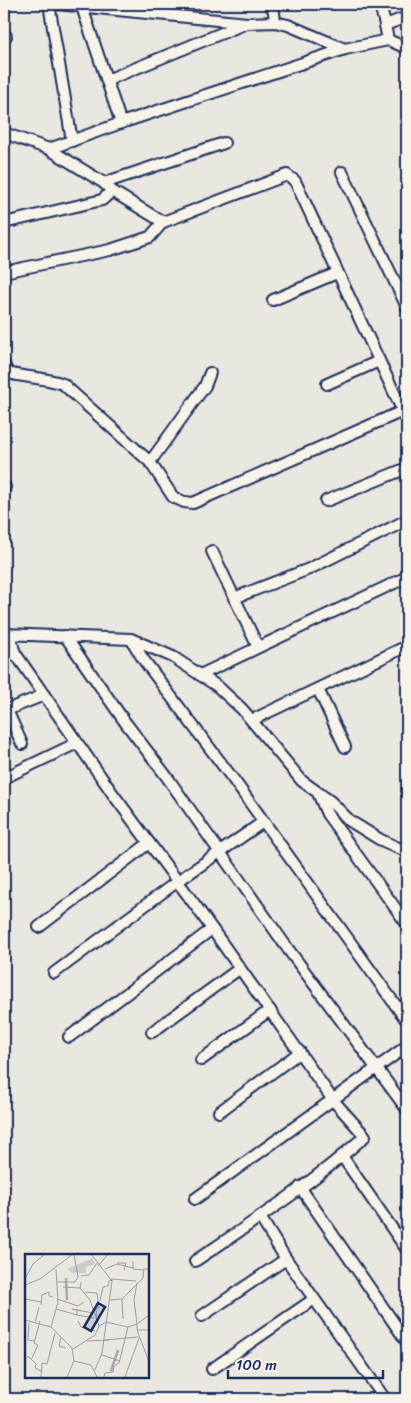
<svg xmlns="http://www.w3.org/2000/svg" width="411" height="1403" font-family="Sriracha,sans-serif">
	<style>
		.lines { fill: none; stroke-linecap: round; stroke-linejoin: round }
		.minor-casing { stroke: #1b2f5e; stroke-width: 14 }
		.minor { stroke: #f7f3e8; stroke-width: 10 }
		.inset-river { fill: none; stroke: #a3a8b4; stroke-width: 2.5 }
		.inset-road { fill: none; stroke: #979dac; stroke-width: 1 }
		.view { fill: #1b2f5e; fill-opacity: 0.15; stroke: #1b2f5e; stroke-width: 2.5 }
		.inset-edge { fill: none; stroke: #1b2f5e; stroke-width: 2.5 }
	</style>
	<rect width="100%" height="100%" fill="#eae7e0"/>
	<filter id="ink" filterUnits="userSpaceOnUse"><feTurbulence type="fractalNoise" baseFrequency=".02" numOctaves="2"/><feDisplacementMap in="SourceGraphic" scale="10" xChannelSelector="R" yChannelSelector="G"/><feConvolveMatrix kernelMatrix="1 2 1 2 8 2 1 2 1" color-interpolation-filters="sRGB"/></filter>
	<g filter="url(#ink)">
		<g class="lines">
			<g class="minor-casing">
				<g id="minor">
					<polyline points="49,4 72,141"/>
					<polyline points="57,4 247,23 275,22 288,25 345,49"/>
					<polyline points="271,4 274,12 275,22"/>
					<polyline points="380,4 385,25"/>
					<polyline points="82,7 121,123"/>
					<polyline points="4,38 6,36"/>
					<polyline points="388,40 407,48"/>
					<polyline points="107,80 244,24"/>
					<polyline points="4,133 49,149 104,183 112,191 163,222"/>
					<polyline points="49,149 121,123 345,49 388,40 385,25 407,17"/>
					<polyline points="342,172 407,307"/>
					<polyline points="104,183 224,143"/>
					<polyline points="4,223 102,200 112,191"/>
					<polyline points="4,272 110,250 150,237 163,222 287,175 295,181 407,420"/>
					<polyline points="273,300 337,273"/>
					<path d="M4,365L8,373C26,378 45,377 63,384L150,462L173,497L184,502L193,503L403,411"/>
					<polyline points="327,384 379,361"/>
					<polyline points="150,462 205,386 210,373"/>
					<polyline points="4,487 5,487"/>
					<polyline points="326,501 407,468"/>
					<polyline points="212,551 258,647"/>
					<polyline points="234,598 309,569 407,520"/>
					<polyline points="4,634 131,639 173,657 217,686 242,709 302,781 330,801 350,821 379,839 407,852"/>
					<path d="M9,634L15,653L113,794L198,909L333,1100L365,1136C313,1183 253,1222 195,1261"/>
					<polyline points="65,636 125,722 167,777 288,949 406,1108"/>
					<polyline points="131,639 143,659 233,779 407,1021"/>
					<polyline points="4,658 15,653"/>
					<polyline points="200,675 407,577"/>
					<polyline points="318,689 345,747"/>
					<polyline points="7,710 22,744"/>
					<polyline points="4,711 44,695"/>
					<polyline points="252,720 407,646"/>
					<polyline points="4,778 77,743"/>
					<polyline points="318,793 327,814 407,924"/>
					<polyline points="39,927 149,843"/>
					<polyline points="54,973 178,881 263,822"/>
					<polyline points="152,1032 239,969"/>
					<polyline points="69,1037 212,929"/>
					<polyline points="201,1060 270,1010"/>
					<polyline points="219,1112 300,1052"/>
					<polyline points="342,1156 407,1250"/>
					<polyline points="300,1187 407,1342"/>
					<polyline points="195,1199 407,1046"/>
					<polyline points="260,1217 286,1259 385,1399"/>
					<polyline points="202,1316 286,1259"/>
					<polyline points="212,1369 314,1299"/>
				</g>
			</g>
			<use href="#minor" class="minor"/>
		</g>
	</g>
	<g transform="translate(25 1254)">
		<rect width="124" height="124" fill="#eae7e0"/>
		<path d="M68,4L70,10L61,13V19H47L42,15Z" fill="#cbcccd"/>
		<path class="inset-river" d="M41,24L42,46M86,117L93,96"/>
		<path class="inset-road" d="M66,0L87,27L77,99L70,116M108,7V15L119,16M92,9H101L99,16M73,12L83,0M80,15L92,10L108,14M56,22L64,21L72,9M0,25L8,10L20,0M86,25L111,27M32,28H50L53,23L49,0M56,28L55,34L65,46L74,72M112,29L109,46L112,70L124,61M0,31L15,25L48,0M38,33L55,34M60,38L72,39L74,54M0,45L16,48M32,45L53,52L59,48M97,45L98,65M84,46L97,45L118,24L119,15H124M75,47L78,33L83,32L84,27L88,26M16,51L17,41L24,38V42L28,43M31,55L52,61M52,55V61L69,64M56,57L47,55L68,59M0,66L26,73L47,94L49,107L42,123M72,66L71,54H75M53,67L56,73L70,77M4,69L3,86L10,87M10,69L14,53M26,73L33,48L31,15M112,76L124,108M36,84L34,92L41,94M80,86L113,83M62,87L84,86M48,95L70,81L74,72L81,68L103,73L112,70V76H124M77,101L95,107M0,103H4L11,110L10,114L16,117M7,104L13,91L9,89L15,67M49,107L66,111L72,123M16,123L17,109L22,110L30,79M79,123L80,119L88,118L89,112L94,109L103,73M100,123L114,84"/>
		<path class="view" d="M73,49L80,53L66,77L59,73Z"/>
		<rect width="124" height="124" class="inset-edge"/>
	</g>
	<rect width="411" height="1403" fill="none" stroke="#f7f3e8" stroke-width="20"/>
	<rect x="10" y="10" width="391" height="1383" fill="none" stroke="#1b2f5e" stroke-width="2" filter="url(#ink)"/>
	<path d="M228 1370v8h155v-8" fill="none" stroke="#1b2f5e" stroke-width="2.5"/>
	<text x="236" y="1370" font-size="15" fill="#1b2f5e" stroke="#f7f3e8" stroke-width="4" paint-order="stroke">100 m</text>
</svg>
